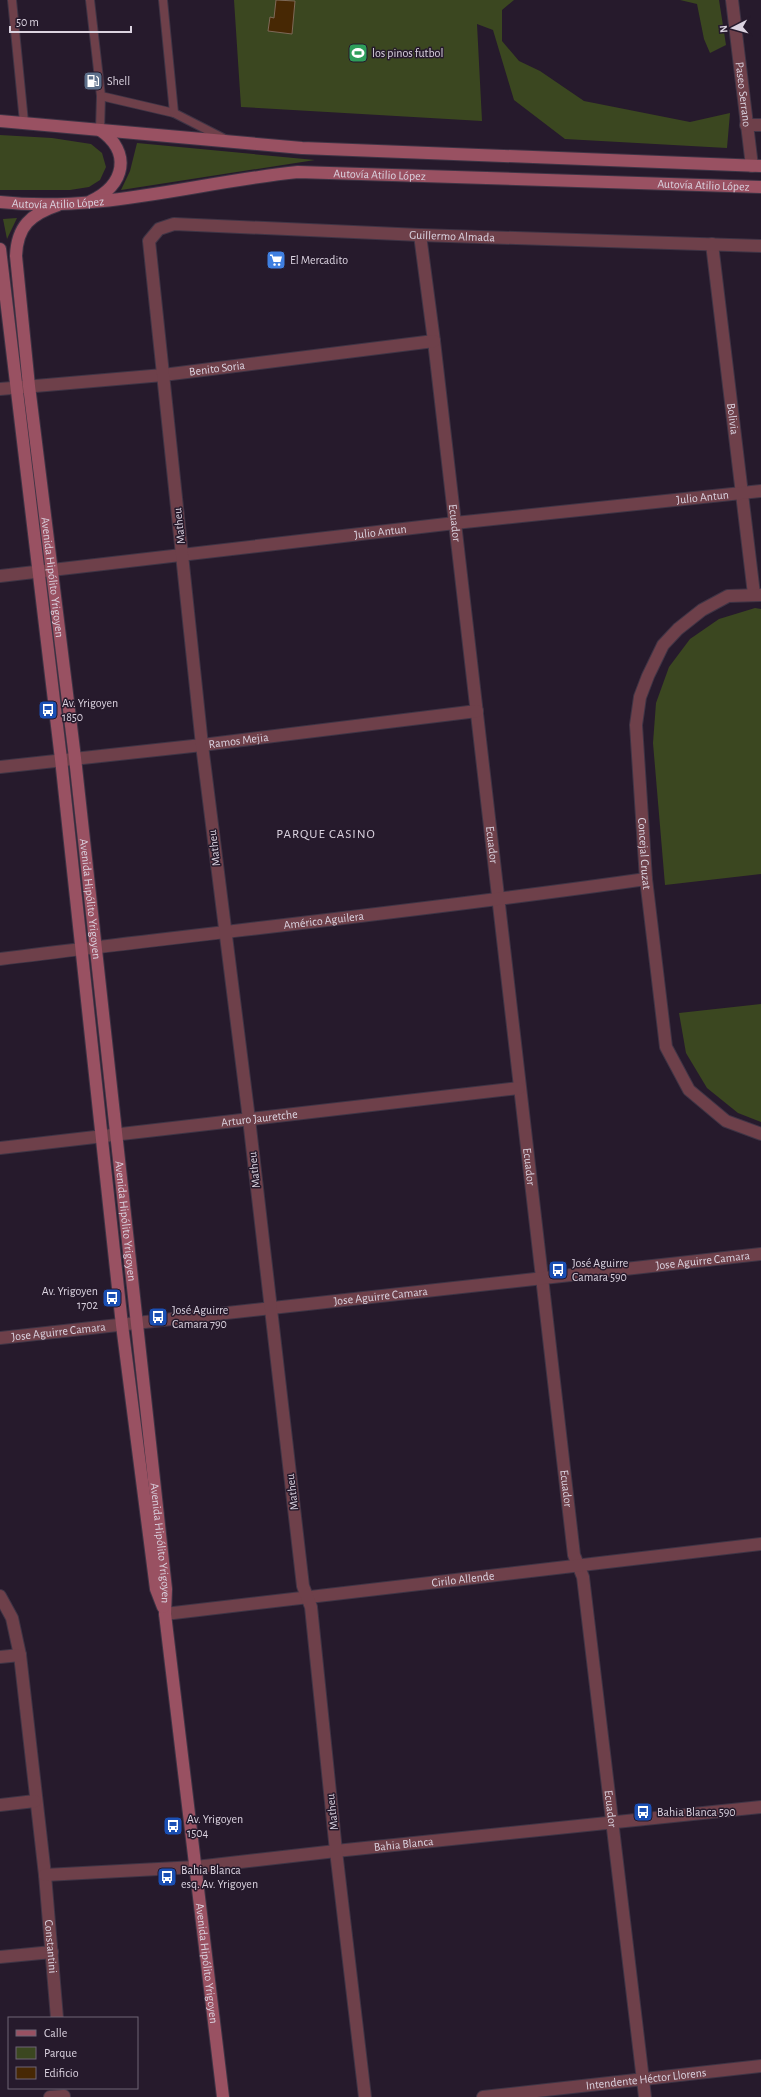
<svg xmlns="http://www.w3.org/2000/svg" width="761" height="2097" font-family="'Alegreya Sans',sans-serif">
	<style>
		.green { fill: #3b4720 }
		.building { fill: #472804; stroke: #7e6958 }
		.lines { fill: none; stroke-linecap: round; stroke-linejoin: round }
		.service-casing { stroke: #3f3445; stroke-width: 10 }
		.minor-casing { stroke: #3f3445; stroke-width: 14 }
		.secondary-casing { stroke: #3f3445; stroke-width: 14 }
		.service { stroke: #6e404a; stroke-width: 8 }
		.minor { stroke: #6e404a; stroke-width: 12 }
		.secondary { stroke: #995162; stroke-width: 12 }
		.labels { text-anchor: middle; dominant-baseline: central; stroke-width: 3; stroke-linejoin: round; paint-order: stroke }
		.poi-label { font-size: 12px; fill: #dbd3e0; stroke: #261a2c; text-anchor: start }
		.street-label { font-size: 12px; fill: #dbd3e0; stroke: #261a2c }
		.neighbourhood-label { font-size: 13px; letter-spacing: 1px; fill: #dbd3e0; stroke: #261a2c }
	</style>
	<rect width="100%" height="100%" fill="#261a2c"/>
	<g class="green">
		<polygon points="234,0 514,0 502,10 502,41 519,61 540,71 584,101 690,122 730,113 727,148 565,139 514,100 493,30 477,24 482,121 241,107"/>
		<polygon points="680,0 719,0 726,45 710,53 704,39 697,4"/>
		<polygon points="0,135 52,138 91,144 102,153 106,167 100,180 89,187 70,190 0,190"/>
		<polygon points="137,143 315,160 121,190 130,171"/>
		<polygon points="17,218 7,239 3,219"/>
		<polygon points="755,608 761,609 761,874 665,885 653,743 656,703 669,667 690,639 719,619"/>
		<polygon points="761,1004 761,1122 738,1113 707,1088 686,1053 679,1013"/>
	</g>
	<polygon class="building" points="276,0 295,1 292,34 268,31 270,17 274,18"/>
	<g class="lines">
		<g class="service-casing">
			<g id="service">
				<polyline points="12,0 24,122"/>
				<polyline points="90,0 101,96 174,113"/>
				<polyline points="163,0 174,113 225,139"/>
				<polyline points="100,130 101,96"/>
			</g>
		</g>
		<g class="minor-casing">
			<g id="minor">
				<path id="s1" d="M732,0L752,166"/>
				<polyline points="746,125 761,125"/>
				<path id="s2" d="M420,235L434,341L574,1555L583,1577L645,2097"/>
				<path id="s3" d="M712,244L754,594"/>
				<path id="s4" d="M0,389L163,375L434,341"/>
				<path id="s5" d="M0,576L455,523L761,491"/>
				<path id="s6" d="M761,595L728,596L702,610L678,629L663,645L648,676L640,697L636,725L646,879L666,1047L689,1090L726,1121L761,1134"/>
				<path id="s7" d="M0,767L202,745L477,711"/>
				<path id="s8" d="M0,959C215,932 431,910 646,879"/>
				<path id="s9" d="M0,1148L519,1088"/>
				<path id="s10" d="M0,1338L761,1254"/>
				<path id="s11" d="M0,1596L12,1618L20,1655L45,1875L57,2018"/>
				<path id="s12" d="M165,1614L761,1544"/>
				<polyline points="0,1657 20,1655"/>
				<polyline points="0,1805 35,1801"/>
				<path id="s13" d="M45,1875L196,1867L336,1851L761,1807"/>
				<polyline points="0,1957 52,1952"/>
				<polyline points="50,2097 64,2096"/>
				<path id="s14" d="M365,2097L336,1851L311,1607L303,1586L249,1119L202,745L149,241L159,229L174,224L420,235L761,246"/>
				<path id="s15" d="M483,2097L761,2066"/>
			</g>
		</g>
		<g class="secondary-casing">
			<g id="secondary">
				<polyline points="0,121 302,148 761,166"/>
				<path d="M91,201C125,185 132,152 100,130"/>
				<path id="s16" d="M0,202C101,213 198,182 298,172L761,187"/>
				<path id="s17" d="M58,205C31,214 17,226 16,256L29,386L75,758L166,1589L165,1614L223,2097"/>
				<polyline points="0,249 61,759 122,1325 156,1589 163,1607"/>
			</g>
		</g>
		<use href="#service" class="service"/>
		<use href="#minor" class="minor"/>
		<use href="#secondary" class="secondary"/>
	</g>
	<defs>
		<g id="stadium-square" transform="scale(1)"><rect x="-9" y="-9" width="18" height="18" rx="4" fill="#2e9e5b" stroke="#261a2c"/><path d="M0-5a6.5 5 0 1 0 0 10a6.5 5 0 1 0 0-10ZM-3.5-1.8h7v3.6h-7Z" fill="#fff"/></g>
		<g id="fuel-square" transform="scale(1)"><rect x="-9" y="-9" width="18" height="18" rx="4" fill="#5c6f8a" stroke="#261a2c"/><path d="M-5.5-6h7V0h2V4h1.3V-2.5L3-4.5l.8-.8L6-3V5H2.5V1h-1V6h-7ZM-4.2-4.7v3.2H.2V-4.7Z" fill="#fff"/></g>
		<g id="supermarket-square" transform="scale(1)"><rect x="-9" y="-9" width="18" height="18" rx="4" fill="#3f7fe0" stroke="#261a2c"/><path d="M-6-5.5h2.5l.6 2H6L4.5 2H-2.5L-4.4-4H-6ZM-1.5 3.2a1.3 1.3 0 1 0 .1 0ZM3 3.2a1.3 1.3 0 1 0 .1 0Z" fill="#fff"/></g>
		<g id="bus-square" transform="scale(1)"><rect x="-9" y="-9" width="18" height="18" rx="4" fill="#1a4fb4" stroke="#261a2c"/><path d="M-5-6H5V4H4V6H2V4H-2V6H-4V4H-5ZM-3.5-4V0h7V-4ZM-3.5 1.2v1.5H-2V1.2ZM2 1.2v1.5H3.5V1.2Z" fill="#fff"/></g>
	</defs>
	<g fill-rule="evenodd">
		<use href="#stadium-square" x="358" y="53"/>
		<use href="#fuel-square" x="93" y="81"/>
		<use href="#supermarket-square" x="276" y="260"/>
		<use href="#bus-square" x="48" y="710"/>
		<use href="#bus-square" x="558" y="1270"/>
		<use href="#bus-square" x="112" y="1298"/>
		<use href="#bus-square" x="158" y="1317"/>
		<use href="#bus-square" x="643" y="1812"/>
		<use href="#bus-square" x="173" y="1826"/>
		<use href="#bus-square" x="167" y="1877"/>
	</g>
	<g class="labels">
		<g class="poi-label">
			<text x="372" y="53">los pinos futbol</text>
			<text x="107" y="81">Shell</text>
			<text x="290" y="260">El Mercadito</text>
			<text x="62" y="703">Av. Yrigoyen<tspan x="62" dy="14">1850</tspan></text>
			<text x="572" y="1263">José Aguirre<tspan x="572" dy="14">Camara 590</tspan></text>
			<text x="98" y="1291" text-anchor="end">Av. Yrigoyen<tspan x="98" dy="14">1702</tspan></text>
			<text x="172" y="1310">José Aguirre<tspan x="172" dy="14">Camara 790</tspan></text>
			<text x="657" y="1812">Bahia Blanca 590</text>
			<text x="187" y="1819">Av. Yrigoyen<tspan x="187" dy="14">1504</tspan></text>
			<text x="181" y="1870">Bahia Blanca<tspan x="181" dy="14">esq. Av. Yrigoyen</tspan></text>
		</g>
		<g class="street-label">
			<text stroke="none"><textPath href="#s1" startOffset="95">Paseo Serrano</textPath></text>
			<text stroke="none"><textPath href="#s16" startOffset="382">Autovía Atilio López</textPath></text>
			<text stroke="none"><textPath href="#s16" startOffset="706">Autovía Atilio López</textPath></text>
			<text stroke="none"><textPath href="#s16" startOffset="58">Autovía Atilio López</textPath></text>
			<text stroke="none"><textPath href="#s14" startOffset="2179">Guillermo Almada</textPath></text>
			<text stroke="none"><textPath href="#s4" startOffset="218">Benito Soria</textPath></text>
			<text stroke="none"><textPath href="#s3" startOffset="176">Bolivia</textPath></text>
			<text stroke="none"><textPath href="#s5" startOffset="707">Julio Antun</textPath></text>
			<text stroke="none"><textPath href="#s2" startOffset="290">Ecuador</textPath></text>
			<text transform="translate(179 526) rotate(-96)">Matheu</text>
			<text stroke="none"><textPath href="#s5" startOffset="383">Julio Antun</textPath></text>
			<text stroke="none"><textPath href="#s17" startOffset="395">Avenida Hipólito Yrigoyen</textPath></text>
			<text stroke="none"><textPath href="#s7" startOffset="240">Ramos Mejia</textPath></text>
			<text stroke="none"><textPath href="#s2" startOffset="614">Ecuador</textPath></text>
			<text transform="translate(214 848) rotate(-97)">Matheu</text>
			<text stroke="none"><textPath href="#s6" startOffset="329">Concejal Cruzat</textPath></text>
			<text stroke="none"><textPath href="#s17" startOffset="719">Avenida Hipólito Yrigoyen</textPath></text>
			<text stroke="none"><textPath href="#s8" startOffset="326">Américo Aguilera</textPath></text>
			<text stroke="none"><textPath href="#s9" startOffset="261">Arturo Jauretche</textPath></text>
			<text stroke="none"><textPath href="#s2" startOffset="938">Ecuador</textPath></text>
			<text transform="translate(254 1170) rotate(-96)">Matheu</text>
			<text stroke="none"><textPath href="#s17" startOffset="1043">Avenida Hipólito Yrigoyen</textPath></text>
			<text stroke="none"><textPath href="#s10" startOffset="707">Jose Aguirre Camara</textPath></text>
			<text stroke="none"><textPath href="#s10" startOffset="383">Jose Aguirre Camara</textPath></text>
			<text stroke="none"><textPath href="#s10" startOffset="59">Jose Aguirre Camara</textPath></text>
			<text stroke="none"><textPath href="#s2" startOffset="1262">Ecuador</textPath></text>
			<text transform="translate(292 1492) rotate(-97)">Matheu</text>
			<text stroke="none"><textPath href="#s17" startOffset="1367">Avenida Hipólito Yrigoyen</textPath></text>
			<text stroke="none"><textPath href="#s12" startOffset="300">Cirilo Allende</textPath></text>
			<text stroke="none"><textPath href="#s2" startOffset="1586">Ecuador</textPath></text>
			<text transform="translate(332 1812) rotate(-96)">Matheu</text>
			<text stroke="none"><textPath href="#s13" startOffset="360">Bahia Blanca</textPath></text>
			<text stroke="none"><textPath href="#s11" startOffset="356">Constantini</textPath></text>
			<text stroke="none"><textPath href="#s17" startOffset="1790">Avenida Hipólito Yrigoyen</textPath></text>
			<text stroke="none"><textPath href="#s15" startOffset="164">Intendente Héctor Llorens</textPath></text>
		</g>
		<g class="neighbourhood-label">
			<text x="326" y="834">PARQUE CASINO</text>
		</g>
	</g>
	<rect x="8" y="2017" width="130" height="72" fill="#261a2c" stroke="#6e6474"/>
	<rect x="16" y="2030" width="20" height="6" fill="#995162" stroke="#6e6474"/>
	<text x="44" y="2037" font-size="12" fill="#dbd3e0">Calle</text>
	<rect x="16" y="2047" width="20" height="12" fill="#3b4720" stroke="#6e6474"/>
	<text x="44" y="2057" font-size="12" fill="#dbd3e0">Parque</text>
	<rect x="16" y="2067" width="20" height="12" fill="#472804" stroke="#6e6474"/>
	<text x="44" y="2077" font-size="12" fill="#dbd3e0">Edificio</text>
	<g transform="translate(733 28) rotate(264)" stroke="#261a2c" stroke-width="3" paint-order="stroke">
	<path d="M0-3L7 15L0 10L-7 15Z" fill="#dbd3e0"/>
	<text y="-6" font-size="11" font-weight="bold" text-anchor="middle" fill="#dbd3e0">N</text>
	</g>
	<path d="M10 26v6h121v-6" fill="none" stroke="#dbd3e0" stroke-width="2"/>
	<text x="16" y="26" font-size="12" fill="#dbd3e0" stroke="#261a2c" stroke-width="3" paint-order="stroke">50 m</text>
</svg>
